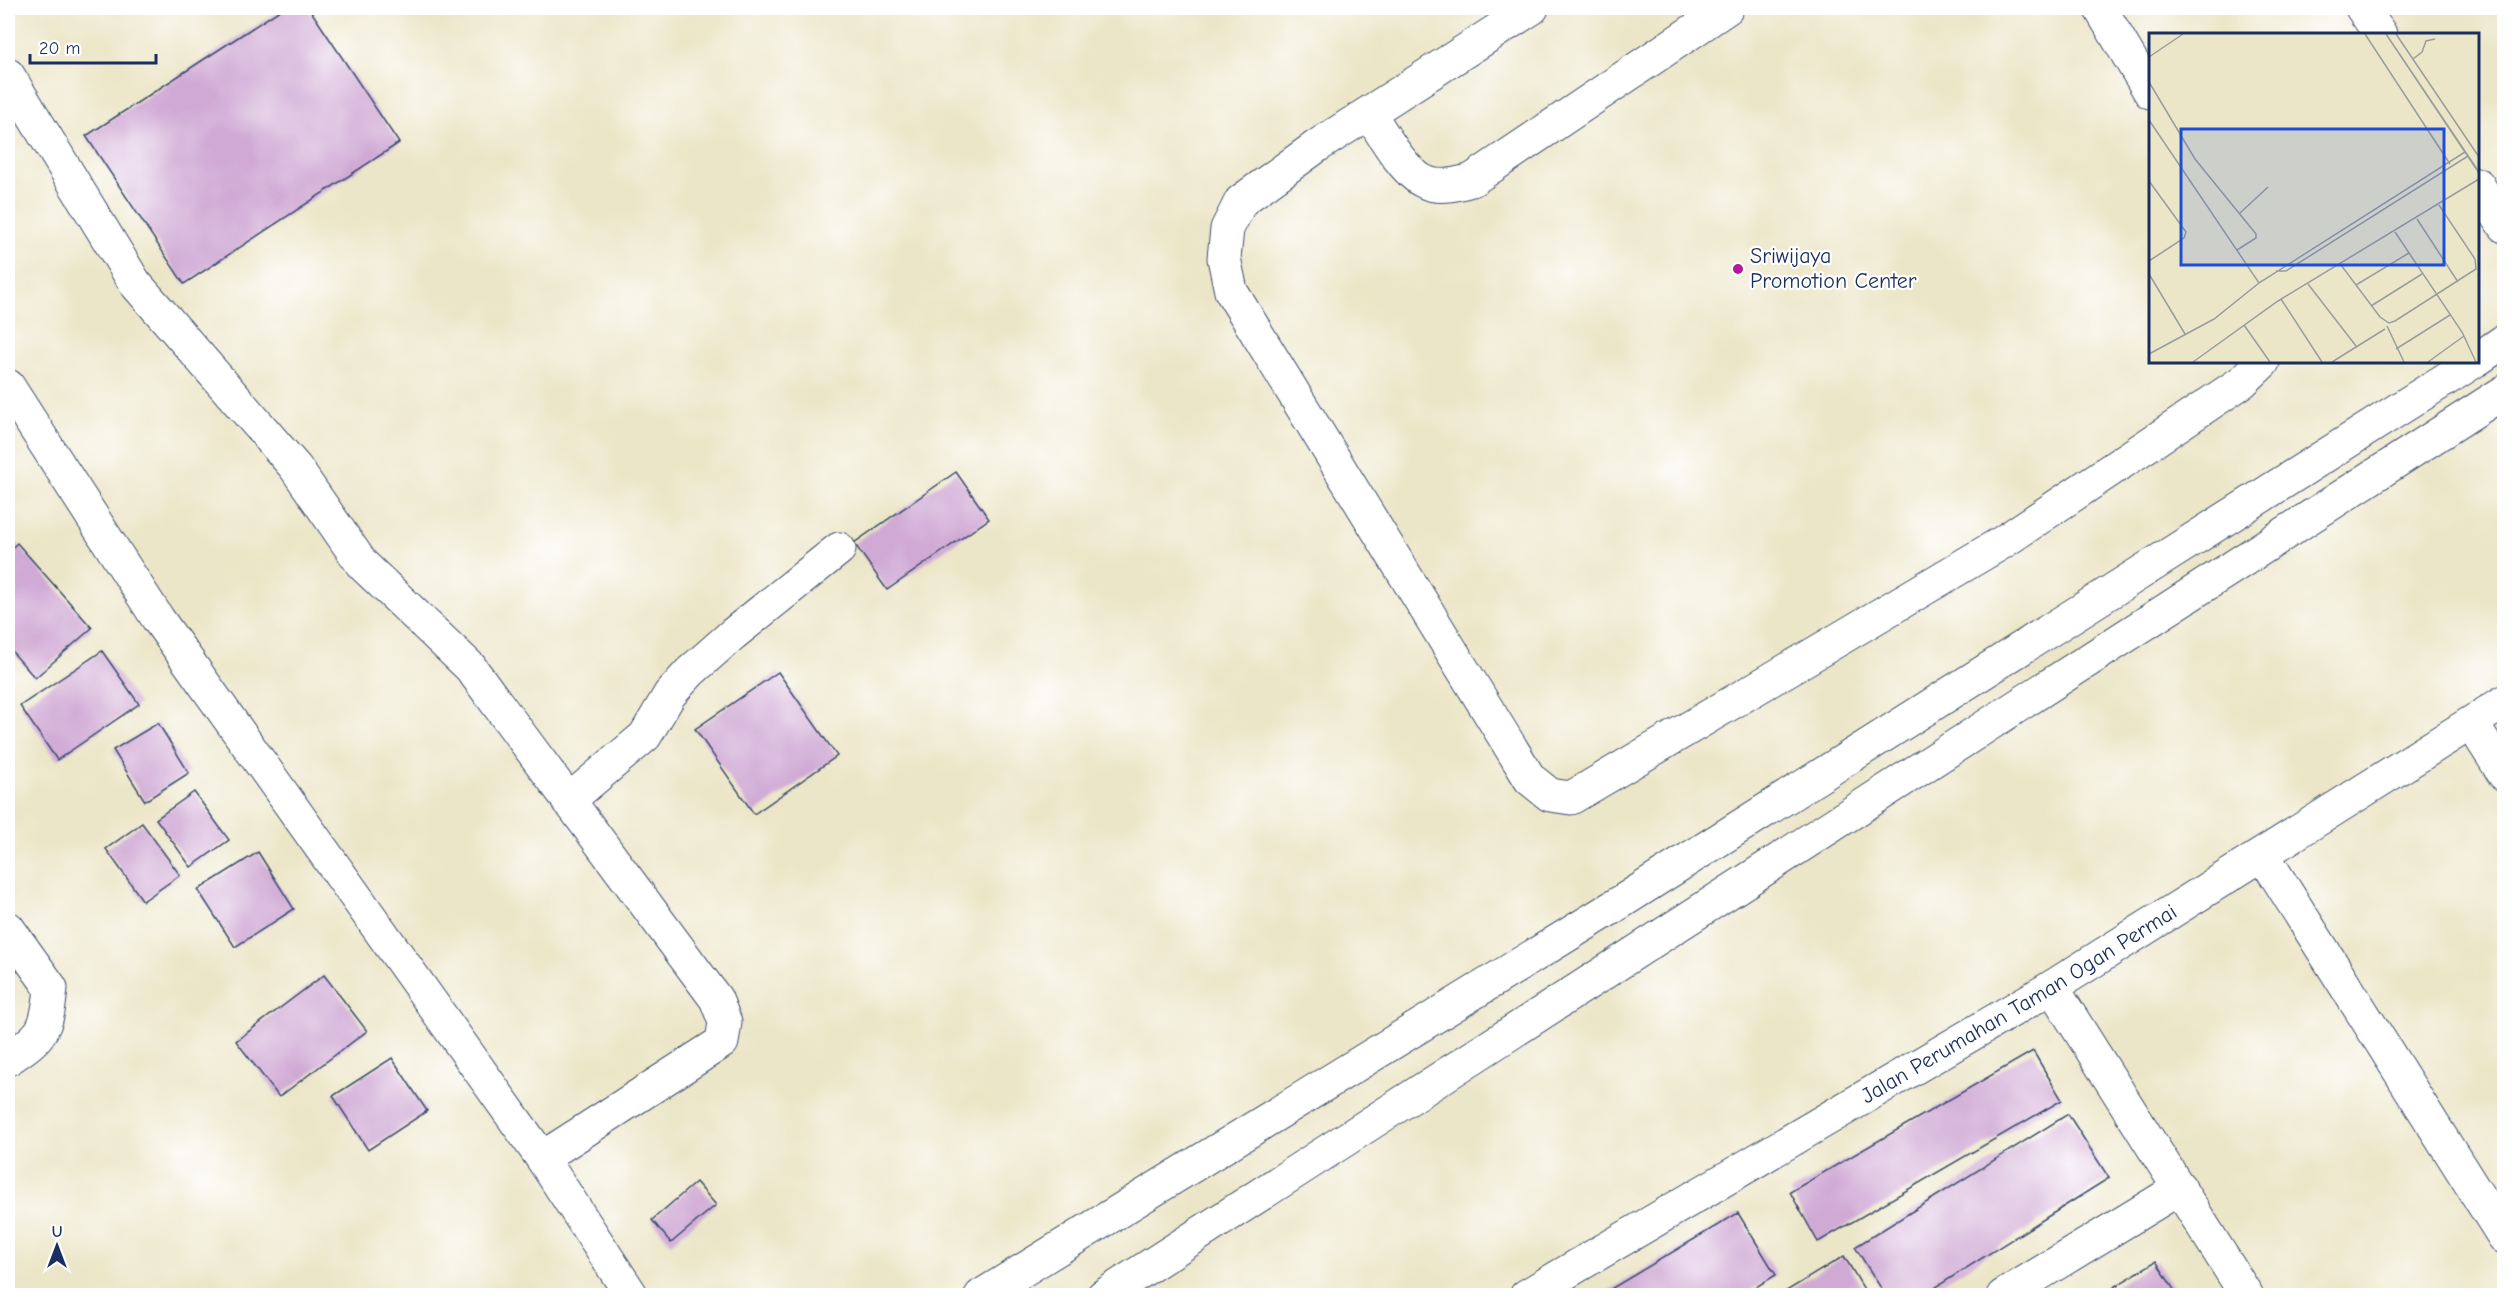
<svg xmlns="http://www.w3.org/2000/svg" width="2512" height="1303" font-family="'Comic Neue',sans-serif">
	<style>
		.building { fill: #d0aad5 }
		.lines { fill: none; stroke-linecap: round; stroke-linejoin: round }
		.minor-casing { stroke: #3a4a6e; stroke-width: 35 }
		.minor { stroke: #fff; stroke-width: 33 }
		.poi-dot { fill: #b5179e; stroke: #fff; stroke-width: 2 }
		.labels { text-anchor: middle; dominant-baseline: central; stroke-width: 4.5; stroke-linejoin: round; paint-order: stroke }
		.poi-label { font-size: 22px; fill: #1b2f5e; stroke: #fff; text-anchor: start }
		.street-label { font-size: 22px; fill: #1b2f5e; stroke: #fff }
		.inset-road { fill: none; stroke: #989d9e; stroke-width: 1.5 }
		.view { fill: #1d4ed8; fill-opacity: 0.15; stroke: #1d4ed8; stroke-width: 3 }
		.inset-edge { fill: none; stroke: #1b2f5e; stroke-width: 3 }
	</style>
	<rect width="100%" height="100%" fill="#fff"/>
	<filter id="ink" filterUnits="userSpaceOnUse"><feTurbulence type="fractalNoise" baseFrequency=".0167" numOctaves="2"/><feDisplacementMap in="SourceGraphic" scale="12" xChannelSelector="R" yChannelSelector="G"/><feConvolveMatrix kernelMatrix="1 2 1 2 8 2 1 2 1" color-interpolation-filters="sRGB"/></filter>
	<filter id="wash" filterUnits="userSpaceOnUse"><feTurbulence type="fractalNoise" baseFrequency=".008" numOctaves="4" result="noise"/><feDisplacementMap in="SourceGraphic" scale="24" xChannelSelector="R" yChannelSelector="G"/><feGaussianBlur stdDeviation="1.35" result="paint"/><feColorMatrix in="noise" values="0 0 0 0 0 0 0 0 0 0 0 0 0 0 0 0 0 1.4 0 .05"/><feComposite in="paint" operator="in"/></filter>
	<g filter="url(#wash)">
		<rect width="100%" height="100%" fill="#ece6c8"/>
		<g id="blocks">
			<g class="building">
				<polygon points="283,8 309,8 399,143 184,284 86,136"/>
				<polygon points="956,472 989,519 887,590 854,543"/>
				<polygon points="17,543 92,628 35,678 8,647 8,552"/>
				<polygon points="102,651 139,704 57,760 20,706"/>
				<polygon points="778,672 837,756 754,814 695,729"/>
				<polygon points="158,723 189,773 145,801 113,750"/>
				<polygon points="194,792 229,840 191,867 156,819"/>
				<polygon points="142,823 180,875 143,901 106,849"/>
				<polygon points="258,852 294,909 235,947 198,890"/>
				<polygon points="324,975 367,1031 279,1097 236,1041"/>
				<polygon points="2033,1051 2062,1100 1818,1242 1790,1192"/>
				<polygon points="392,1058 427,1111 368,1150 333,1096"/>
				<polygon points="2068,1114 2109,1178 1922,1296 1886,1296 1855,1247"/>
				<polygon points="696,1182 716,1205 671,1243 652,1220"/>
				<polygon points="1738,1213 1776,1275 1741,1296 1606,1296 1604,1293"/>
				<polygon points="1844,1256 1868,1296 1784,1296 1783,1293"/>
				<polygon points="2156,1261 2178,1296 2100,1296"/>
			</g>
		</g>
	</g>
	<g filter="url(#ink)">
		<use href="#blocks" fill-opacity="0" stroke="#3a4a6e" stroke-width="1.5"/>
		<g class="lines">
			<g class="minor-casing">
				<g id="minor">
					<polyline points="1532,8 1317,146 1241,201 1227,229 1224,258 1231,291 1530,779 1550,795 1571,798 2003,542 2242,382 2263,362"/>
					<polyline points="2100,8 2150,92"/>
					<polyline points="2362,8 2380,34"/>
					<polyline points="8,75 135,283 295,467 362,564 470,667 716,999 725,1022 722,1042 542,1158"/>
					<path d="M1369,113C1382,133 1404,173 1425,182C1439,189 1458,184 1472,180L1727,8"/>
					<polyline points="2478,185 2504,226"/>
					<polyline points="2478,359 2504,341"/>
					<polyline points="8,386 158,619 542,1158 632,1296"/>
					<polyline points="2472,724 2504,774"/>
					<polyline points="568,801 645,736 670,694 690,672 733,634 839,549"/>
					<polyline points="2263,855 2504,1237"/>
					<path d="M8,928L51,988C47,1030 43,1036 8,1059"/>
					<polyline points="2052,987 2247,1296"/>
					<polyline points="981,1296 1613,907 2473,362"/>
					<polyline points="1103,1296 2504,392"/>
					<path id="s1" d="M1526,1296L2052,987L2504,702"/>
					<polyline points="2003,1296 2180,1188"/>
				</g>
			</g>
			<use href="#minor" class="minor"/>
		</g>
	</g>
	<circle class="poi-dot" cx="1738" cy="269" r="6"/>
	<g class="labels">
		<g class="poi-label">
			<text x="1750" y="256">Sriwijaya<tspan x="1750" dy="25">Promotion Center</tspan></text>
		</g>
		<g class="street-label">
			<text stroke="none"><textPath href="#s1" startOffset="573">Jalan Perumahan Taman Ogan Permai</textPath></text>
		</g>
	</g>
	<g transform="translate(2149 33)">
		<rect width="330" height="330" fill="#ece6c8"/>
		<path class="inset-road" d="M216,1L301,131M237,1L330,140M237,1L330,139M247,1L330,124M0,24L34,1M264,26L273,19L277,8L286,6M0,49L46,126L107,201V205L88,217M0,87L110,250L316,119M0,148L37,199L35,205L0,228M91,180L119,154M268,186L309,249M246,199L313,299L327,329M192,232L231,284L240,290L246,288L327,236L326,226L290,172M127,238H137L319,123M0,241L36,301M159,251L207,313M207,252L260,220M132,266L173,329M222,273L273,241M95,292L121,329M238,293L255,329M247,316L301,282M0,321L65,286L110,250M44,329L129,268L330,146M183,329L236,296M279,329L315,303"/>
		<path class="view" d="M32,96H295V232H32Z"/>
		<rect width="330" height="330" class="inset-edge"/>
	</g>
	<rect width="2512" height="1303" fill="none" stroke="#fff" stroke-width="30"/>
	<g transform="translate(57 1246)" stroke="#ffffff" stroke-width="4.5" paint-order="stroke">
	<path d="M0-4.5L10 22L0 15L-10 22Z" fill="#1b2f5e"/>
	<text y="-9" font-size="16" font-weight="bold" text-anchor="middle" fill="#1b2f5e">U</text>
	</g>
	<path d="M30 54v9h126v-9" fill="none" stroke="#1b2f5e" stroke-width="3"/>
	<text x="39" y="54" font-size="18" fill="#1b2f5e" stroke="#ffffff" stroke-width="4.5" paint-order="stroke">20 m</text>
</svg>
